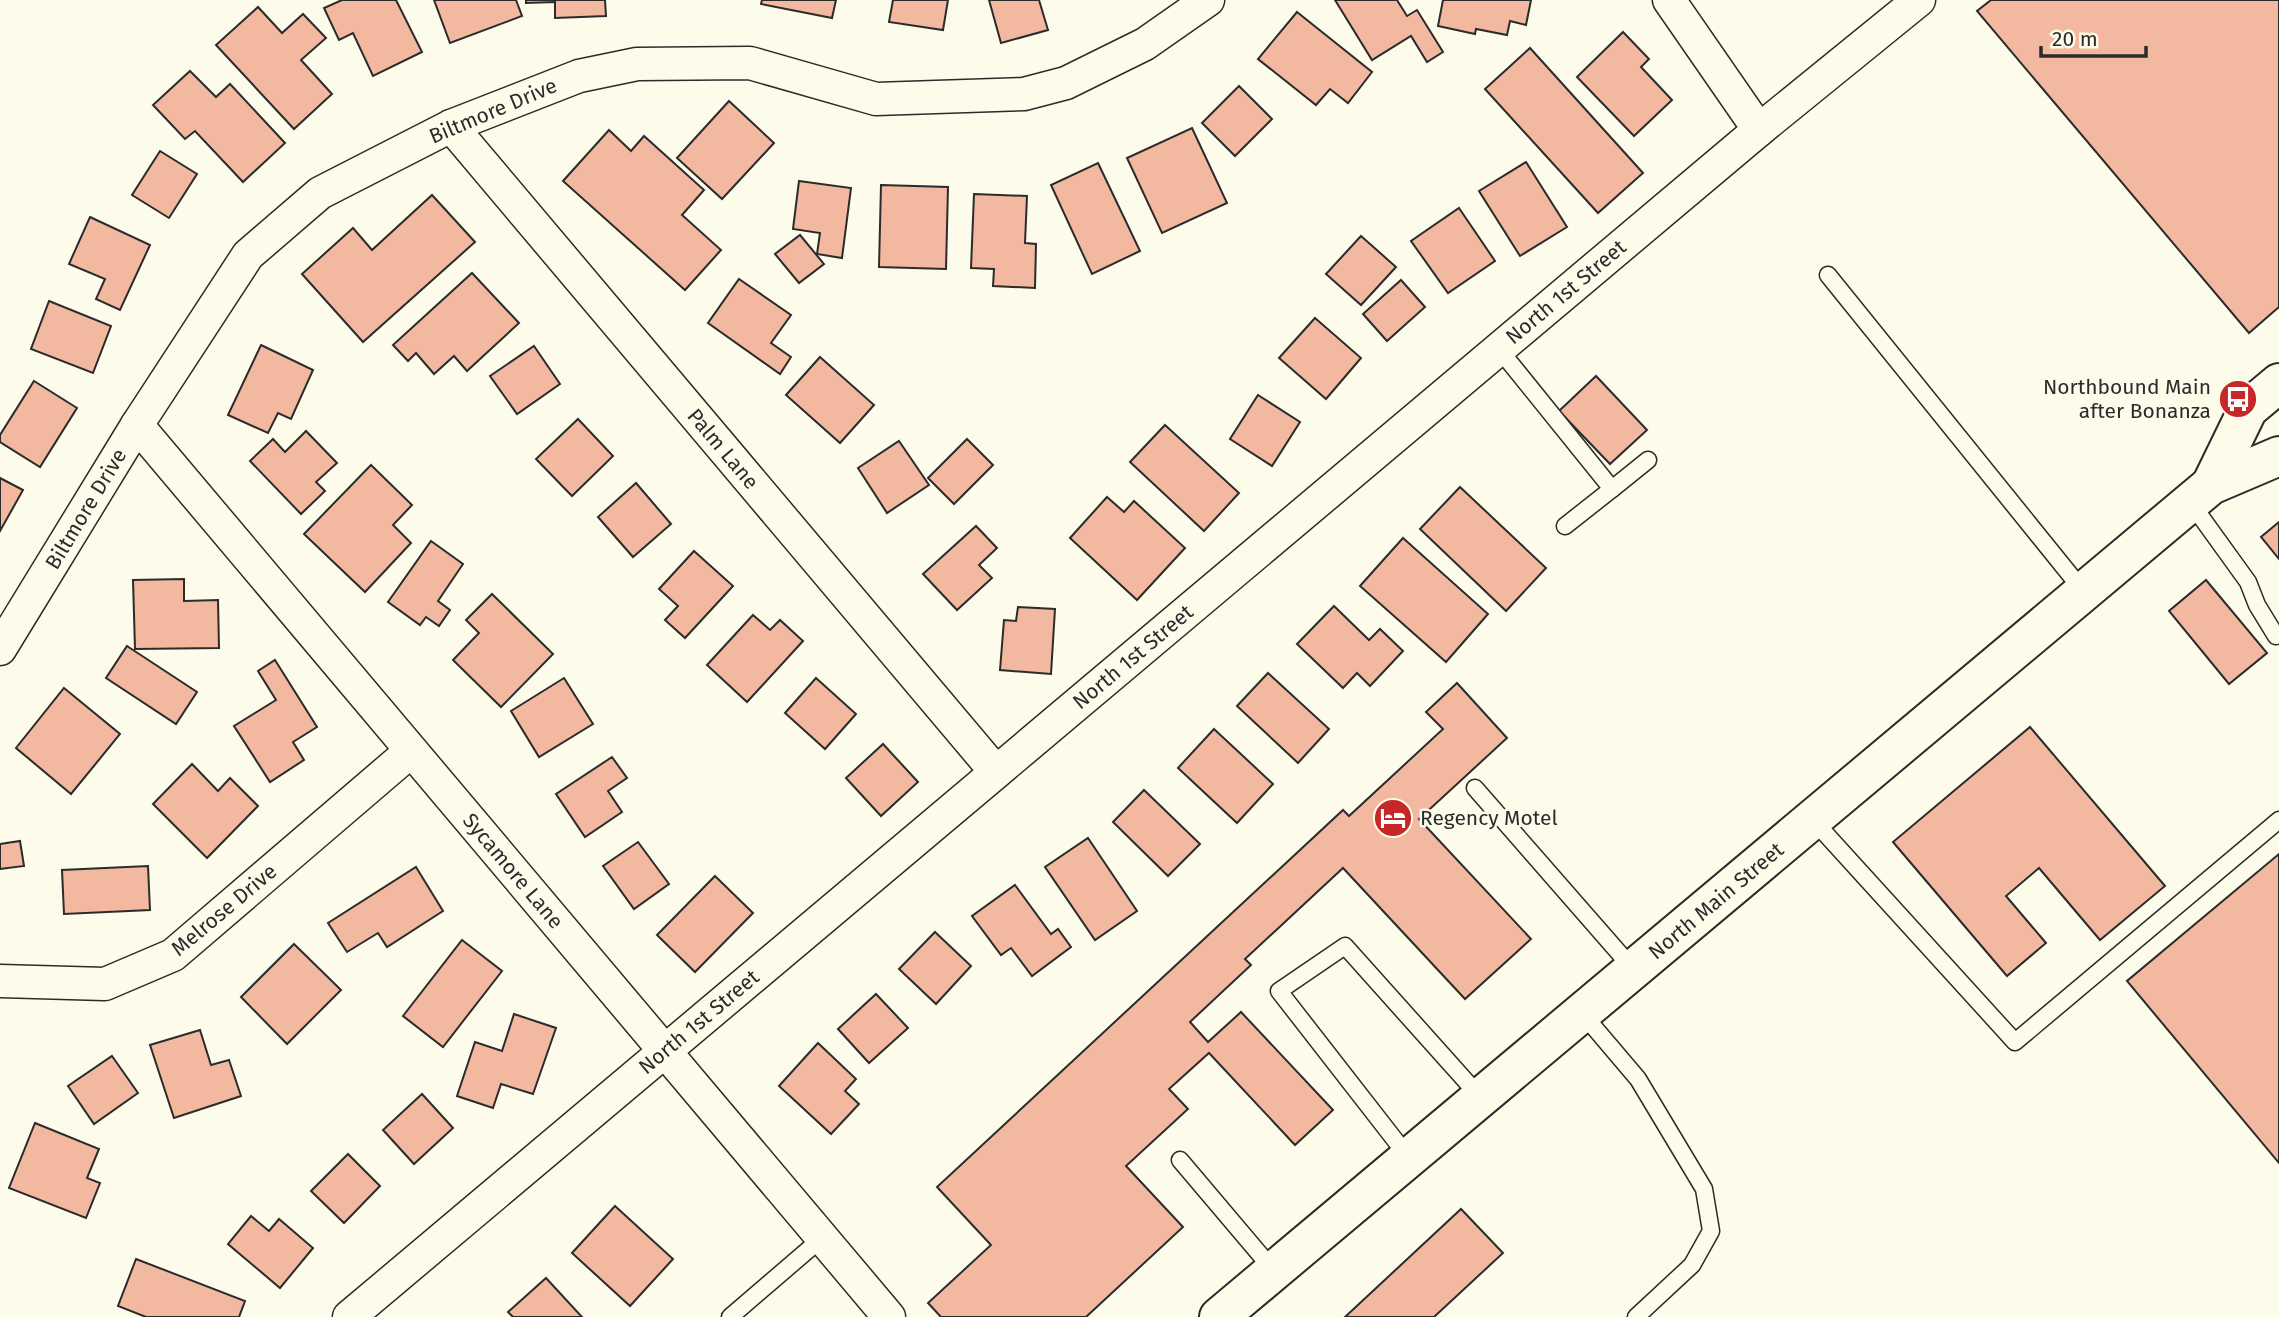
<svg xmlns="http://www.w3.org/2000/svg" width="2279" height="1317" font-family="'Fira Sans',sans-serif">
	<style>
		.building { fill: #f2b8a0; stroke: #2b2b2b; stroke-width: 2 }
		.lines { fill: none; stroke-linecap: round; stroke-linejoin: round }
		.service-casing { stroke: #2b2b2b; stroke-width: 19 }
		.minor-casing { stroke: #2b2b2b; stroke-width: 35 }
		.secondary-casing { stroke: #2b2b2b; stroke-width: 42 }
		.service { stroke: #fdfbea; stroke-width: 16 }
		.minor { stroke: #fdfbea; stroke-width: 32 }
		.secondary { stroke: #fdfbea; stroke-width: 38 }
		.labels { text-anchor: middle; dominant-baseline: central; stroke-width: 5; stroke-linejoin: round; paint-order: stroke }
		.street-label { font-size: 21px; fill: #2b2b2b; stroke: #fdfbea }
		.poi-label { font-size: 21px; fill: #2b2b2b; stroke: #fdfbea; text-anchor: end }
	</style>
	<rect width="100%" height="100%" fill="#fdfbea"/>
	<g class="building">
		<polygon points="342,0 396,0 422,52 373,76 353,33 339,40 324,8"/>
		<polygon points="434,0 516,0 522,16 450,43"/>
		<polygon points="526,0 605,0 606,16 555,18 555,2 526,3"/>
		<polygon points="762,0 836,0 832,18 761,4"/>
		<polygon points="893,0 948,0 943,30 889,22"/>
		<polygon points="989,0 1039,0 1048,30 1001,43"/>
		<polygon points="1335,0 1397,0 1407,16 1417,10 1443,52 1427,62 1411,36 1372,60"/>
		<polygon points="1443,0 1531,0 1526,25 1510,21 1507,35 1476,29 1475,34 1438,26"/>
		<polygon points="1991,0 2279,0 2279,307 2249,333 1977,11"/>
		<polygon points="258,7 282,33 303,14 326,38 301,60 332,94 294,129 216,45"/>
		<polygon points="1297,12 1372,72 1348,103 1330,89 1316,105 1258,59"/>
		<polygon points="1623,32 1649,59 1641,67 1672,100 1634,136 1577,77"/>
		<polygon points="1530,48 1643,173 1598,213 1485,89"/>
		<polygon points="190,71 216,97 230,84 285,143 243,182 195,131 185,139 153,105"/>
		<polygon points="1239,86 1272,119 1235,156 1202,123"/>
		<polygon points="729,101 774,143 722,199 677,158"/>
		<polygon points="1192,128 1227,203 1162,233 1127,158"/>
		<polygon points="609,130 631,151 644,136 704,190 682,215 721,250 685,290 563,181"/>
		<polygon points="160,151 197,174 169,218 132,195"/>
		<polygon points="1526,162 1567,227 1520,256 1479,191"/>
		<polygon points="1098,163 1140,251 1092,274 1051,185"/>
		<polygon points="799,181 851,188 842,258 817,254 820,233 793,229"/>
		<polygon points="881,185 948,187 946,269 879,267"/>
		<polygon points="974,194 1027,196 1025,243 1036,244 1035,288 993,286 994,269 971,268"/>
		<polygon points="432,195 475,242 363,342 302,274 353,228 372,250"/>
		<polygon points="1459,208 1495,261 1448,293 1411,241"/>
		<polygon points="90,217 150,245 120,310 96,299 105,279 69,264"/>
		<polygon points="800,235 824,264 799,283 775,254"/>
		<polygon points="1361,236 1396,267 1361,305 1326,274"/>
		<polygon points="472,273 519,323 467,371 454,356 434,374 416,353 408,361 393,345"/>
		<polygon points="739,279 791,315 771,343 791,357 780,374 708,323"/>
		<polygon points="1401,280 1425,307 1387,341 1363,314"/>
		<polygon points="49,301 111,326 93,373 31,349"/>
		<polygon points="1315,318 1361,358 1326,399 1279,358"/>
		<polygon points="261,345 313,370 291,419 278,413 268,433 228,415"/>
		<polygon points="534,346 560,384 517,414 490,376"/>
		<polygon points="820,357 874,405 840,443 786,395"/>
		<polygon points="1596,376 1647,430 1610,464 1559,411"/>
		<polygon points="34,381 77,408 40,467 0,442 0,435"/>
		<polygon points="1258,395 1300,422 1272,466 1230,439"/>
		<polygon points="578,419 613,456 572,496 536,459"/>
		<polygon points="1165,425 1239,493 1204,531 1130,462"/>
		<polygon points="306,431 337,463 316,482 325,491 301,514 250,461 273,439 285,452"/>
		<polygon points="967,439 993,465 954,504 928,478"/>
		<polygon points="899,441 929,485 887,513 858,468"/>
		<polygon points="371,465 412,505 393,525 411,543 365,592 304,534"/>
		<polygon points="0,478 23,490 0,531"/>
		<polygon points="636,483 671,524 633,557 598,517"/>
		<polygon points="1460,487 1546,568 1506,611 1420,529"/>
		<polygon points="1107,497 1124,512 1134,501 1185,548 1137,600 1070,538"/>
		<polygon points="2279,522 2279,559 2261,537"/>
		<polygon points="976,526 997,548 979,565 992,578 957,610 923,574"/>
		<polygon points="1403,538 1488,614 1446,662 1360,586"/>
		<polygon points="431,541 463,564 438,601 450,610 439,626 426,617 420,625 388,602"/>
		<polygon points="694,551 733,586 685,638 665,620 678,606 659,589"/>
		<polygon points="184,579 184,601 218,600 219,648 135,649 133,580"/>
		<polygon points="2206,580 2267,653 2229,684 2169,611"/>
		<polygon points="492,594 553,654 501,707 453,660 479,633 466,620"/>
		<polygon points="1334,606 1369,640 1380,629 1403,651 1370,686 1357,673 1343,688 1297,644"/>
		<polygon points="1018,607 1055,609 1051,674 1000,670 1004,620 1016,621"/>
		<polygon points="753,615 770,630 780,620 803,641 747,702 707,665"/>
		<polygon points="127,646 197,692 176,724 106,678"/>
		<polygon points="275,660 317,727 293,742 304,760 270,782 234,726 276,700 258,671"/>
		<polygon points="1268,673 1329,729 1298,763 1237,706"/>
		<polygon points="564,678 593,724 539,757 511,711"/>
		<polygon points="816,678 856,714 825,749 785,713"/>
		<polygon points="1457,683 1507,738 1419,819 1531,939 1465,999 1343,868 1245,959 1251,965 1190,1022 1208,1042 1241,1012 1333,1110 1295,1145 1209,1053 1169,1089 1188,1109 1126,1166 1183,1227 1086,1317 941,1317 928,1303 991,1245 937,1187 1343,810 1349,816 1443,729 1426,712"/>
		<polygon points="64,688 120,734 71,794 16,748"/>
		<polygon points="2030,727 2165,886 2100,940 2039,868 2006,896 2046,943 2007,976 1893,842"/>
		<polygon points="1214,729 1273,784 1237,823 1178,768"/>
		<polygon points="883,744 918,782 881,816 846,778"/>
		<polygon points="612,757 627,778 608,791 622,812 585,837 556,794"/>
		<polygon points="192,764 218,791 230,778 258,806 207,858 153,804"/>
		<polygon points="1144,790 1200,844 1168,876 1113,822"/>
		<polygon points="1088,838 1137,911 1095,940 1045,867"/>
		<polygon points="20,841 24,866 0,869 0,844"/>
		<polygon points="638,842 669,884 634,909 603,866"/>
		<polygon points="2279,854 2279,1163 2127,981"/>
		<polygon points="148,866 150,910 64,914 62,870"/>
		<polygon points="416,867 443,911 387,947 378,933 347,952 328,923"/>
		<polygon points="715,876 753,913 695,972 657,935"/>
		<polygon points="1015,885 1051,934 1058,929 1071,947 1032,976 1011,948 1001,955 972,916"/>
		<polygon points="935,932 971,966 936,1004 899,969"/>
		<polygon points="462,940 502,971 443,1047 403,1016"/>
		<polygon points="294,944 341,990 287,1044 241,997"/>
		<polygon points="876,994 908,1028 869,1063 838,1029"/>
		<polygon points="514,1014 556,1028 533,1094 501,1084 493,1108 457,1096 475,1042 502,1051"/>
		<polygon points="200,1030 211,1065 229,1060 241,1096 174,1118 150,1045"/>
		<polygon points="818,1043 856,1079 845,1091 859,1104 831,1134 779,1086"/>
		<polygon points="112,1056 138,1093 94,1124 68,1086"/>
		<polygon points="422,1094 453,1128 414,1164 383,1130"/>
		<polygon points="35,1123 99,1149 87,1178 100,1183 86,1218 9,1188"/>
		<polygon points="348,1154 380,1186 344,1223 311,1191"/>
		<polygon points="615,1206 673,1259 630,1306 572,1253"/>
		<polygon points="1461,1209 1503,1253 1434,1317 1345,1317"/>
		<polygon points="251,1216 269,1231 279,1219 313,1248 280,1288 228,1244"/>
		<polygon points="136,1259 245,1301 239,1317 146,1317 118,1306"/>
		<polygon points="546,1278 582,1317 513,1317 508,1312"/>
	</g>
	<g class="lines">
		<g class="service-casing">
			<g id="service">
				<polyline points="1828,275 2084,592"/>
				<polyline points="1499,349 1612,489 1648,460"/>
				<polyline points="2191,503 2248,582 2257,605 2276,636"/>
				<polyline points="1565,526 1612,489"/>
				<polyline points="1475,788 1634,970"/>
				<polyline points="1813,820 2015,1042 2279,820"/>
				<polyline points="1582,1013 1638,1079 1704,1189 1711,1231 1692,1265 1636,1317"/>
				<polyline points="1409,1158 1279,991 1345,946 1481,1098"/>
				<polyline points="1180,1160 1274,1271"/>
				<polyline points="730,1317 822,1238"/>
			</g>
		</g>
		<g class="minor-casing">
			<g id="minor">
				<polyline points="1669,0 1759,130"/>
				<polyline points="451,126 996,772"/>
				<polyline points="137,425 889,1317"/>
				<polyline points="0,649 137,425 248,255 320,193 451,126 579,76 637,64 750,63 876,99 1024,94 1066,83 1145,44 1208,0"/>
				<polyline points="0,981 105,984 173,955 411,751"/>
				<polyline points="349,1317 1759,130 1919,0"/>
			</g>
		</g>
		<g class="secondary-casing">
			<g id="secondary">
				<polyline points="2211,485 2248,409 2279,383"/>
				<polyline points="1219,1317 2211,485 2279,456"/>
			</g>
		</g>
		<use href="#service" class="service"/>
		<use href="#minor" class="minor"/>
		<use href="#secondary" class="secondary"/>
	</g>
	<defs>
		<g id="bus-disc" transform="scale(2.0125)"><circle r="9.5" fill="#c62828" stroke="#fdfbea"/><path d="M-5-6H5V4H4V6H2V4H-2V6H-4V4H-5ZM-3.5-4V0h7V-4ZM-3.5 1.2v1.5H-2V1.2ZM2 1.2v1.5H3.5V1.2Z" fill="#fff"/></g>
		<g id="hotel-disc" transform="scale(2.0125)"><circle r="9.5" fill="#c62828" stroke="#fdfbea"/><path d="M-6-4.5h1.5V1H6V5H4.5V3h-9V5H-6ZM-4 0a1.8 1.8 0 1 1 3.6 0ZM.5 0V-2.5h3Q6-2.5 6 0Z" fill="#fff"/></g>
	</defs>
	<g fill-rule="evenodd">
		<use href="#bus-disc" x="2238" y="399"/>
		<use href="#hotel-disc" x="1393" y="818"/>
	</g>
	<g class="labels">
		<g class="street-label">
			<text transform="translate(493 111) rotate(-23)">Biltmore Drive</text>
			<text transform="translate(1566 292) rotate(-40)">North 1st Street</text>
			<text transform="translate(723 449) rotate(50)">Palm Lane</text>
			<text transform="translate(86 509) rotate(-59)">Biltmore Drive</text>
			<text transform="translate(1133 657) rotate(-40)">North 1st Street</text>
			<text transform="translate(513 871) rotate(50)">Sycamore Lane</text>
			<text transform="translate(1716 901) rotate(-40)">North Main Street</text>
			<text transform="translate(224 910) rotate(-40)">Melrose Drive</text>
			<text transform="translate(699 1022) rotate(-40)">North 1st Street</text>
		</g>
		<g class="poi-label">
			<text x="2211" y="387">Northbound Main<tspan x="2211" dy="24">after Bonanza</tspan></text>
			<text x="1420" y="818" text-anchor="start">Regency Motel</text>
		</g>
	</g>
	<path d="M2041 46v10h105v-10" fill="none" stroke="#2b2b2b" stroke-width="3.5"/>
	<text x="2052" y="46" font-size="21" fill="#2b2b2b" stroke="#fdfbea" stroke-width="5" paint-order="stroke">20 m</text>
</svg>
